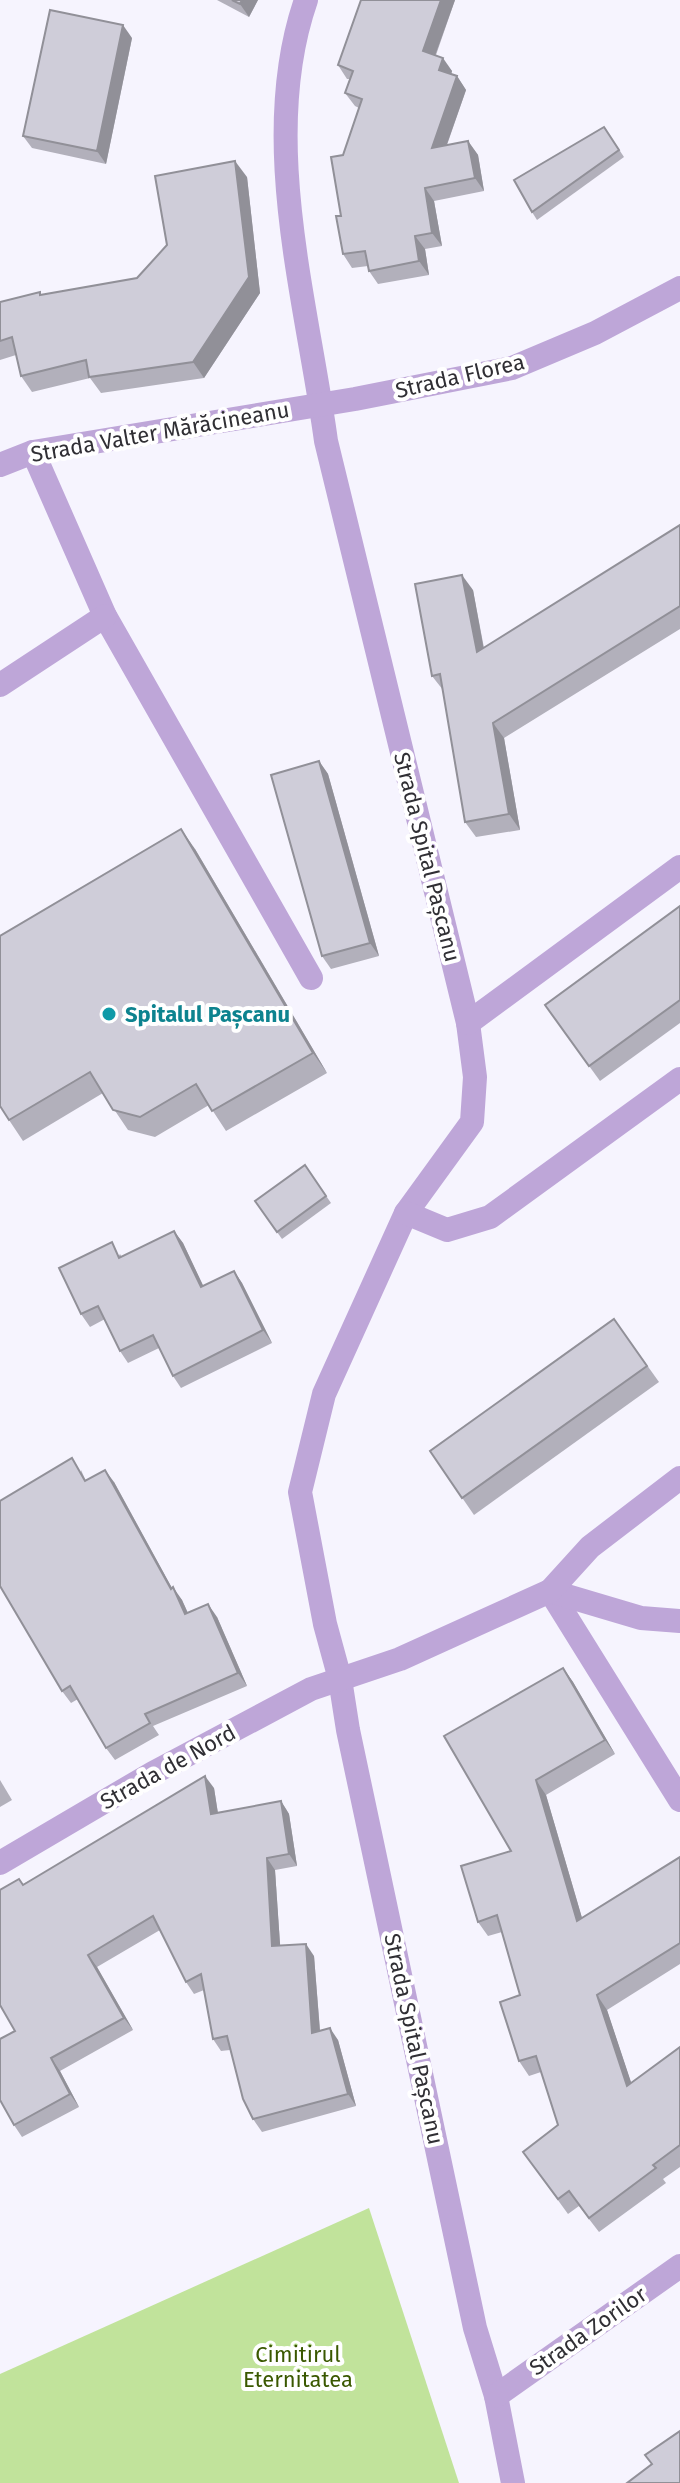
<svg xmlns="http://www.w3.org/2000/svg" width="680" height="2483" font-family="'Fira Sans',sans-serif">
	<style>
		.green { fill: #c1e39b }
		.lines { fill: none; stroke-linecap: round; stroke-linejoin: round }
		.minor { stroke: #bea6d8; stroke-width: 24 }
		.wall { fill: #b2b0bb }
		.shaded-wall { fill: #919098 }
		.building { fill: #cfcdd9; stroke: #919098; stroke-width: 2 }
		.culture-dot { fill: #0f9aa8; stroke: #fff; stroke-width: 3 }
		.labels { text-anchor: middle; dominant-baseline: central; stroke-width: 8; stroke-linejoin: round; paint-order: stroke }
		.street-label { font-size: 22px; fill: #302f34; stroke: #fff }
		.culture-label { font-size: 22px; font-weight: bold; fill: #0d838f; stroke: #fff; text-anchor: start }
		.park-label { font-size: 22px; fill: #3a5800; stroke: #fff }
	</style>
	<rect width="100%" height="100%" fill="#f6f4fe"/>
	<polygon class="green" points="369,2208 459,2483 0,2483 0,2374"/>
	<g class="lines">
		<g class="minor">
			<path d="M306,0C258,138 307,301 326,441L468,1023L475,1077L472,1122L406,1213L324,1394L300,1492L325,1624L340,1679L348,1730L475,2328L496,2396L513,2483"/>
			<polyline points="33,452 105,616 311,978"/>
			<polyline points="0,465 33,452 355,399 512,368 595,333 680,288"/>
			<polyline points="0,685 105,616"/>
			<polyline points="468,1023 680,867"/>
			<polyline points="406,1213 447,1230 490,1217 680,1079"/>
			<polyline points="550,1591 680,1800"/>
			<polyline points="550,1591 641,1618 680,1621"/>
			<polyline points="0,1863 153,1773 311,1689 400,1659 550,1591 590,1547 680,1478"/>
			<polyline points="496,2396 680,2266"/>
		</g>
	</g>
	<g class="wall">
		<polygon points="217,0 258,0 249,17"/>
		<polygon points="361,0 455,0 436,55 452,71 451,75 457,76 466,90 447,145 468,141 478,155 484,191 434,201 442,246 425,249 429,275 378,284 369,271 368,266 352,268 343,254 341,216 343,155 359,108 355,106 345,93 350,79 347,79 338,65"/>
		<polygon points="132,38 106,164 32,148 23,136"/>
		<polygon points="604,127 624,157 537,220 532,212"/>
		<polygon points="247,177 260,293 204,378 101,393 90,378 32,392 21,376 16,355 0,360 0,302 137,278"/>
		<polygon points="680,525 680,629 504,738 520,830 476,837 465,822 443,690 432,676 473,590 484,648"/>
		<polygon points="319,761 328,774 379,956 331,969 322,956"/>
		<polygon points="195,849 327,1073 226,1131 209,1105 155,1137 128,1130 103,1093 23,1141 9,1120"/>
		<polygon points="680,906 680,1023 600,1081 545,1005"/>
		<polygon points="305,1165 331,1203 282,1239 255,1201"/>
		<polygon points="174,1231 183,1243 203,1286 234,1271 242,1283 272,1343 181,1388 173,1376 159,1348 128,1363 120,1351 105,1319 90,1327 81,1314 120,1254 122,1257"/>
		<polygon points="614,1319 659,1382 474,1515 430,1451"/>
		<polygon points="81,1470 86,1481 114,1482 172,1588 182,1600 188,1613 217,1617 247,1686 153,1726 159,1735 115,1760 106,1748 78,1699 71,1703 62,1691"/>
		<polygon points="563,1668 573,1682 615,1754 546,1795 582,1918 680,1857 680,1964 607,2010 631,2083 680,2047 680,2167 663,2179 666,2183 599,2232 579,2206 568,2214 523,2152 558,2125 541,2072 529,2076 519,2061 520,1995 502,1932 488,1936 478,1922 511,1851"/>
		<polygon points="0,1780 12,1800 0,1807"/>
		<polygon points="214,1788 218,1813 281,1801 289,1814 297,1866 275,1870 280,1945 314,1956 320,2030 338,2040 356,2106 262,2132 253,2119 230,2050 221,2051 213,2039 204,1990 194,1994 186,1982 160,1930 97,1967 133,2030 60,2071 79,2107 22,2137 14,2125 15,2031 23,1884"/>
	</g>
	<g class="shaded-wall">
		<polygon points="242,0 258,0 249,17 240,4"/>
		<polygon points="441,0 455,0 432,64 423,51"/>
		<polygon points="123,25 132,38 106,164 97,151"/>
		<polygon points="443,58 452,71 448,84 439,70"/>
		<polygon points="457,76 466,90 441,161 432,148"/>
		<polygon points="468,141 478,155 484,191 475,178"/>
		<polygon points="235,161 247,177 260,293 204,378 193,362"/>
		<polygon points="425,188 434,201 442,246 432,233"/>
		<polygon points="415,236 425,249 429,275 419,261"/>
		<polygon points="462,575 473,590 487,667 477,652"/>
		<polygon points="493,723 504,738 520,830 509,814"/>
		<polygon points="319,761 328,774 379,956 370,943"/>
		<polygon points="181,829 195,849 327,1073 313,1053"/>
		<polygon points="174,1231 183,1243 210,1300 201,1287"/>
		<polygon points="234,1271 242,1283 272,1343 263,1330"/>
		<polygon points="105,1470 114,1482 179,1601 171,1589"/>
		<polygon points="173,1587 182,1600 194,1627 185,1614"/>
		<polygon points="208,1604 217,1617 247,1686 238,1673"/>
		<polygon points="563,1668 573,1682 615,1754 605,1740"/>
		<polygon points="205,1776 214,1788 220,1827 211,1814"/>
		<polygon points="536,1780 546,1795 587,1935 577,1921"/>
		<polygon points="281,1801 289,1814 297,1866 289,1854"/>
		<polygon points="267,1858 275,1870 281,1958 272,1946"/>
		<polygon points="306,1944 314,1956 321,2045 312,2033"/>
		<polygon points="88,1955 97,1967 133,2030 124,2018"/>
		<polygon points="597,1995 607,2010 637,2100 627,2086"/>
		<polygon points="330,2028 338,2040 356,2106 348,2094"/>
		<polygon points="51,2058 60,2071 79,2107 70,2094"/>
	</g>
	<g class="building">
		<polygon points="232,0 242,0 240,4"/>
		<polygon points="361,0 441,0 423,51 443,58 439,70 457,76 432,148 468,141 475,178 425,188 432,233 415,236 419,261 369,271 365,251 343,254 336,216 341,216 331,157 343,155 362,99 345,93 353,71 338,65"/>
		<polygon points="50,10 123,25 97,151 23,136"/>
		<polygon points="604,127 619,150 532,212 514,180"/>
		<polygon points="235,161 249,277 193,362 89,377 86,360 21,376 12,337 0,341 0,302 40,292 40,295 137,278 167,245 155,176"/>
		<polygon points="680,525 680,606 493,723 509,814 465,822 440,674 432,676 415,584 462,575 477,652"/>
		<polygon points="319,761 370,943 322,956 271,775"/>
		<polygon points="181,829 313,1053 212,1111 196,1084 140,1117 113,1110 90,1072 9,1120 0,1106 0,936"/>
		<polygon points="680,906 680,1000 589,1066 545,1005"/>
		<polygon points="305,1165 326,1196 277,1232 255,1201"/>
		<polygon points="174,1231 201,1287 234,1271 263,1330 173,1376 153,1335 120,1351 98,1306 81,1314 59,1268 112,1242 119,1258"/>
		<polygon points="614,1319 647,1366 462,1498 430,1451"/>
		<polygon points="72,1458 85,1481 105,1470 171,1589 173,1587 185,1614 208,1604 238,1673 145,1714 150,1723 106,1748 70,1686 62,1691 0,1586 0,1501"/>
		<polygon points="563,1668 605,1740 536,1780 577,1921 680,1857 680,1943 597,1995 627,2086 680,2047 680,2145 653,2165 656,2168 589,2218 569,2191 558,2199 523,2152 558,2125 536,2056 519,2061 500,2002 520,1995 497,1915 478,1922 461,1866 511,1851 444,1736"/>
		<polygon points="205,1776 211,1814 281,1801 289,1854 267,1858 272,1946 306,1944 312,2033 330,2028 348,2094 253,2119 243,2099 227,2036 213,2039 201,1974 186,1982 153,1916 88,1955 124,2018 51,2058 70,2094 14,2125 0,2100 0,2039 15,2031 0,2005 0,1890 19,1879 23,1885"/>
		<polygon points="680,2431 680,2483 627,2483 652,2464 645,2455"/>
	</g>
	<circle class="culture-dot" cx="109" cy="1014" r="8"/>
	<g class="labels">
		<g class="street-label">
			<text transform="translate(460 376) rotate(-13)">Strada Florea</text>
			<text transform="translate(160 432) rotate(-10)">Strada Valter Mărăcineanu</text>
			<text transform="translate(427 857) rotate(76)">Strada Spital Pașcanu</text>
			<text transform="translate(168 1767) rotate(-29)">Strada de Nord</text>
			<text transform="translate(414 2039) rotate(78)">Strada Spital Pașcanu</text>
			<text transform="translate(588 2331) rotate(-35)">Strada Zorilor</text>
		</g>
		<g class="culture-label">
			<text x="125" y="1014">Spitalul Pașcanu</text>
		</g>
		<g class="park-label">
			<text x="298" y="2354">Cimitirul<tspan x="298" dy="25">Eternitatea</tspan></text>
		</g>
	</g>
</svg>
